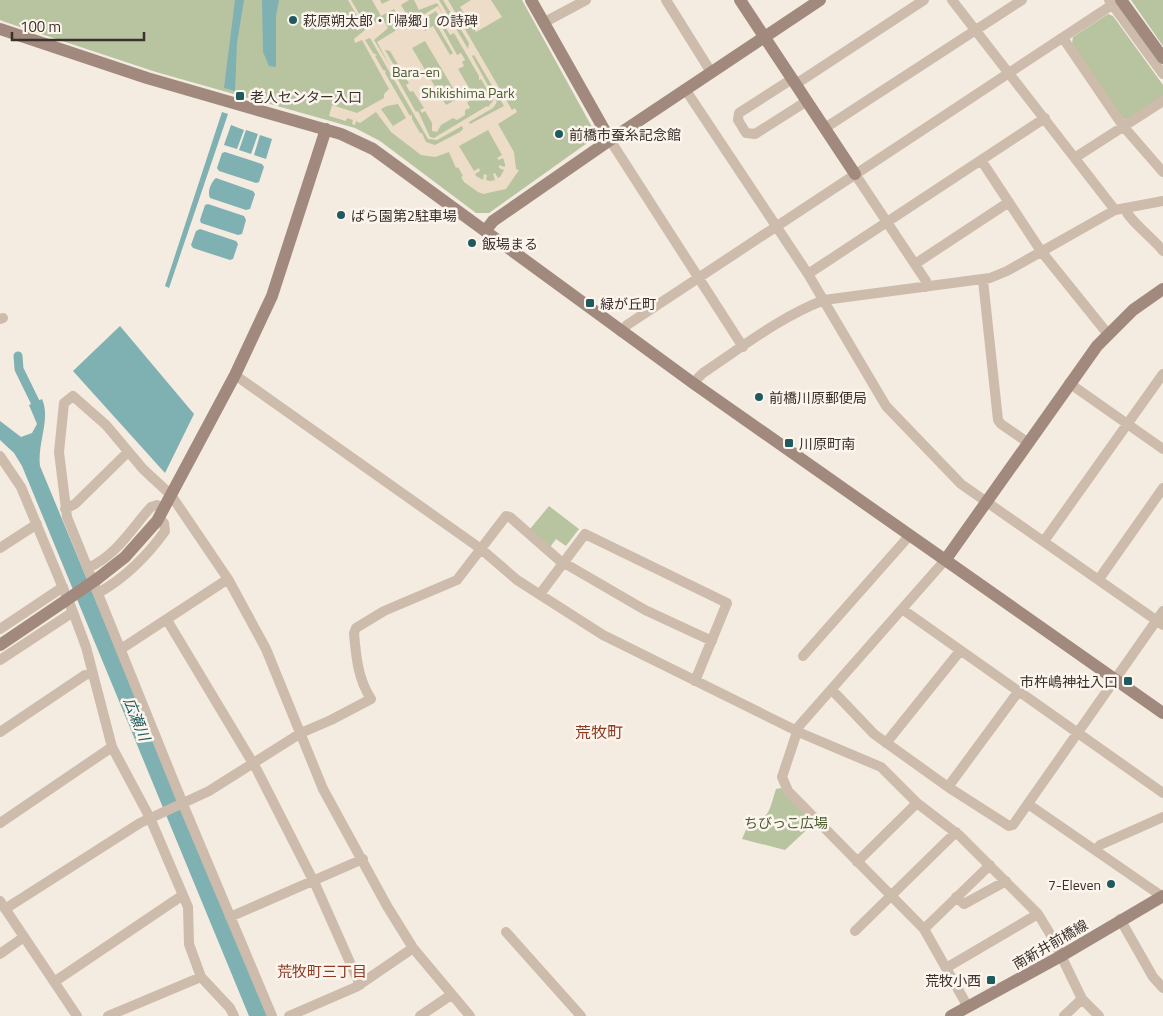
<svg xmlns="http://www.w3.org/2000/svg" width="1163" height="1016" viewBox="0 0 1163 1016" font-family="'Titillium Web','Noto Sans JP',sans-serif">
<rect width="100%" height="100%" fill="#f4ebe1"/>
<path fill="#b8c4a0" d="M0 0H522L597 136 489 213H476L380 141 355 128 156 72 5 22 0 20Z
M1131 0H1163V46Z
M1108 14 1113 16 1163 85V96L1127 119H1123L1072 43 1073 37Z
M549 506 579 529 566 546 556 539 550 547 530 529Z
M781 788 814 823 785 850 742 839 748 825C771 818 769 810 776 789Z"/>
<path fill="#ecdcc8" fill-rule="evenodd" d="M348 0H351L364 22 372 17 375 23 383 19 388 28 374 40 390 66 377 42 403 26 394 9 381 16 372 0H380L382 4 390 0H409L401 5 411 22 438 6 452 30 437 3 419 10 414 0H439L468 49 469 43 443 0H448L512 110 515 108 517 112 498 124 514 152 516 169 519 170 506 189 483 194 478 192 464 182 461 177 463 176 458 167 456 168 449 152 435 157 421 155 391 132 376 112 360 123 356 121 355 125 352 124 353 120 347 118 346 121 329 116 332 105 357 113 384 98V94L389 89 362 40 355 43 354 39 365 30ZM436 11 450 35 454 33 479 76V80L481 79 489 93 487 95 491 96 493 101 488 107 487 106 434 138 430 137 418 111 416 112 392 69 395 67 385 50 390 51 407 80 409 83 406 85 410 92 413 91 424 108 420 110 422 113 425 111 432 123V131L437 132 441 125 453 118 457 120 465 115V110L470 108 467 102 475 98 458 69 464 66 462 62 465 60 461 53 457 55 439 22 436 24 453 53 450 55 433 26 425 31 419 21ZM370 38 428 139 437 140 462 126 463 129 460 132 435 145 426 142 422 133H420L412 119V115L410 116 385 73 386 71 383 70 375 56 377 55 373 53 365 40ZM425 41 459 98 446 105 412 48ZM474 55 504 106 470 124 469 122 493 108 497 102 474 60 472 56ZM398 104 406 118 393 126 381 109 387 106ZM488 130 502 155 497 158 499 160 503 158 505 164V167L499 165V168L504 170 500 177 498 178 495 173 493 174 495 180 490 181 486 180 487 175 484 174 483 180 476 176 475 174 480 171 479 168 474 171 459 146Z
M471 0H491L502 17 476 32 460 7Z"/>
<path fill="#7fb0b2" d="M235 0H244L237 43 235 91 224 88Z
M262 0H279L276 16V67L269 66 263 52Z
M222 112 228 114 169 288 165 286Z
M231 125 244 130 237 149 224 145Z
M246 130 258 134 251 154 239 150Z
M260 135 272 139 266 159 254 155Z
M225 152 262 164 264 167 259 182 256 183 219 171 217 168 222 153Z
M216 178 253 191 255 194 250 209 246 210 210 198C207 192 211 182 216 178Z
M208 204 244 216 246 220 242 234 238 235 201 223 200 220 205 205Z
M200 229 236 241 238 244 233 259 230 260 193 248 191 245 196 231Z
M120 326 194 414 165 473 73 371Z
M42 399C51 419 37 444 40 466L268 1016H249L22 466 14 453 0 440V421L21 437 32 433 37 424 29 405Z"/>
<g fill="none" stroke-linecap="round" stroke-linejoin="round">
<path stroke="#7fb0b2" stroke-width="9" d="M18 356 19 369 40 412"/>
<path stroke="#cdbbac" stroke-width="10" d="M666 0 711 72
M952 0 1115 210
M1109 0 1163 74
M543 23 586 0
M1063 38 1123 126 1163 172
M792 79 739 113 738 120 746 133 755 134 807 101
M796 84 924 0
M685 89 808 274 886 406 961 484 1163 625
M825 128 1022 0
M610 140 743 347
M1076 157 1163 101
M981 160 1041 251 1107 333
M855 174 926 281V287
M1125 208C1127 219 1154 239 1163 251
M915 264 1009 202
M808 274 1045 118
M983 280 998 420 1001 424 1027 442
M0 319 3 318
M621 332 627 325 1112 5
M235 375 481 549 517 580 603 635 803 734 881 767 917 803 960 836 1038 914 1052 937 1082 999 1099 1016
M693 383 703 373C742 347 780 317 824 300L990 278 1007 271 1115 210 1163 201
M1069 383 1163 449
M0 456 21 487 73 612 86 647 112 747 150 818 188 907 189 944 201 977 230 1008 234 1016
M65 509 75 504 128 452
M1044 541 1163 374
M0 548 37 524
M946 559 799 726 782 777 788 791 924 929 968 1007
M88 568C117 555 131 529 151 507L157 505 164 508
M1099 579 1163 488
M98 593C124 579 148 555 165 531L164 523 159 518
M540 594 585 534 727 603 695 681
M902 609 1163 793
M167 620 257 770 316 886 360 985
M0 629 63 587
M121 649 228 579
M803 656 910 535
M0 660 73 612
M832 690 874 734 948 787 1009 826 1013 825 1163 611
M0 732 85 675 93 673
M886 743 960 651
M948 787 1018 692
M1028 804 1163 897
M0 823 112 747
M1096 850 1100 845 1163 817
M857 862 917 803
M956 897 964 904 1006 881
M0 901 77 1016
M5 909 140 823 209 791 301 733 331 720 371 699C358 679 356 657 354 633L356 628 384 611 457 580 506 516 510 517 559 560 645 610 712 641
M230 917 363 859
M1120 919 1153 977 1163 988
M924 929 990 865
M855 931 956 832
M506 932 581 1016
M0 954 24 937
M946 968 1038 914
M54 982 183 895
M108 1016 201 977
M272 1016 185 809 67 517 59 452 64 403 73 396 106 425 143 469 171 495 228 579 266 649 323 789 387 906 413 948 470 1016
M289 1016 356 987 413 948
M420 1016 451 995
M1064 1016 1082 999"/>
<path stroke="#a18a7d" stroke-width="12" d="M531 0 610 140
M740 0 855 174
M1121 0 1163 58
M0 29 147 78 341 134 373 149 693 383 1163 713
M486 230 493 221 610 140 820 0
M946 559 1097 346 1133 310 1163 289
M97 579 125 557 157 521 235 375 272 296 326 129
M0 645 65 601
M951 1016 1061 956 1163 896"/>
<path stroke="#a18a7d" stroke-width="12" d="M65 601 97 579"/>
</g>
<g fill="#1f5a5e" stroke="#fbf5ee" stroke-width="2">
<circle cx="293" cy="20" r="5"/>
<rect x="235" y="91" width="10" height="10" rx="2.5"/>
<circle cx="559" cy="134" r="5"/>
<circle cx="341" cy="215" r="5"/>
<circle cx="472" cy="243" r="5"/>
<rect x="585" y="298" width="10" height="10" rx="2.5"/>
<circle cx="759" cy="397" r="5"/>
<rect x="784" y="438" width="10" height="10" rx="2.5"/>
<rect x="1123" y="676" width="10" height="10" rx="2.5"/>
<circle cx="1111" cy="884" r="5"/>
<rect x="986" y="975" width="10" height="10" rx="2.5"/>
</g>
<g text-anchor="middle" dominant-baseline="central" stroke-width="5" stroke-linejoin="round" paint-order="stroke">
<g font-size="14" fill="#3b302b" stroke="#fbf5ee" text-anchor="start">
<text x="303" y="20">萩原朔太郎・「帰郷」の詩碑</text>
<text x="250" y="96">老人センター入口</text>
<text x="569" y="134">前橋市蚕糸記念館</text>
<text x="351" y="215">ばら園第2駐車場</text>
<text x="482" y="243">飯場まる</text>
<text x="600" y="303">緑が丘町</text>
<text x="769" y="397">前橋川原郵便局</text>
<text x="799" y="443">川原町南</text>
<text x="1118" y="681" text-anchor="end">市杵嶋神社入口</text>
<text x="1101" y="884" text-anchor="end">7-Eleven</text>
<text x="981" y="980" text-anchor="end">荒牧小西</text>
</g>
<g font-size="14" fill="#4a5a2e" stroke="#fbf5ee">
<text x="416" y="71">Bara-en</text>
<text x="468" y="92">Shikishima Park</text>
<text x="786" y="822">ちびっこ広場</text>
</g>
<g font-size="14" fill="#3b302b" stroke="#fbf5ee">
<text transform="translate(1050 944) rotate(-30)">南新井前橋線</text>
</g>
<g font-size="15" font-style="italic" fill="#1f5a5e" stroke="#fbf5ee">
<text transform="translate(137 719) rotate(68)">広瀬川</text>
</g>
<g font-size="15" fill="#8c3b22" stroke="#fbf5ee">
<text x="322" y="971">荒牧町三丁目</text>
</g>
<g font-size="16" fill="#8c3b22" stroke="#fbf5ee">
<text x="599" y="732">荒牧町</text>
</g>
</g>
<path d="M12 32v8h132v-8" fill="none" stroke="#3b302b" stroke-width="2.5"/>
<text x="20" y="32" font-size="15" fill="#3b302b" stroke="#fbf5ee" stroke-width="4" paint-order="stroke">100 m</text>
</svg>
